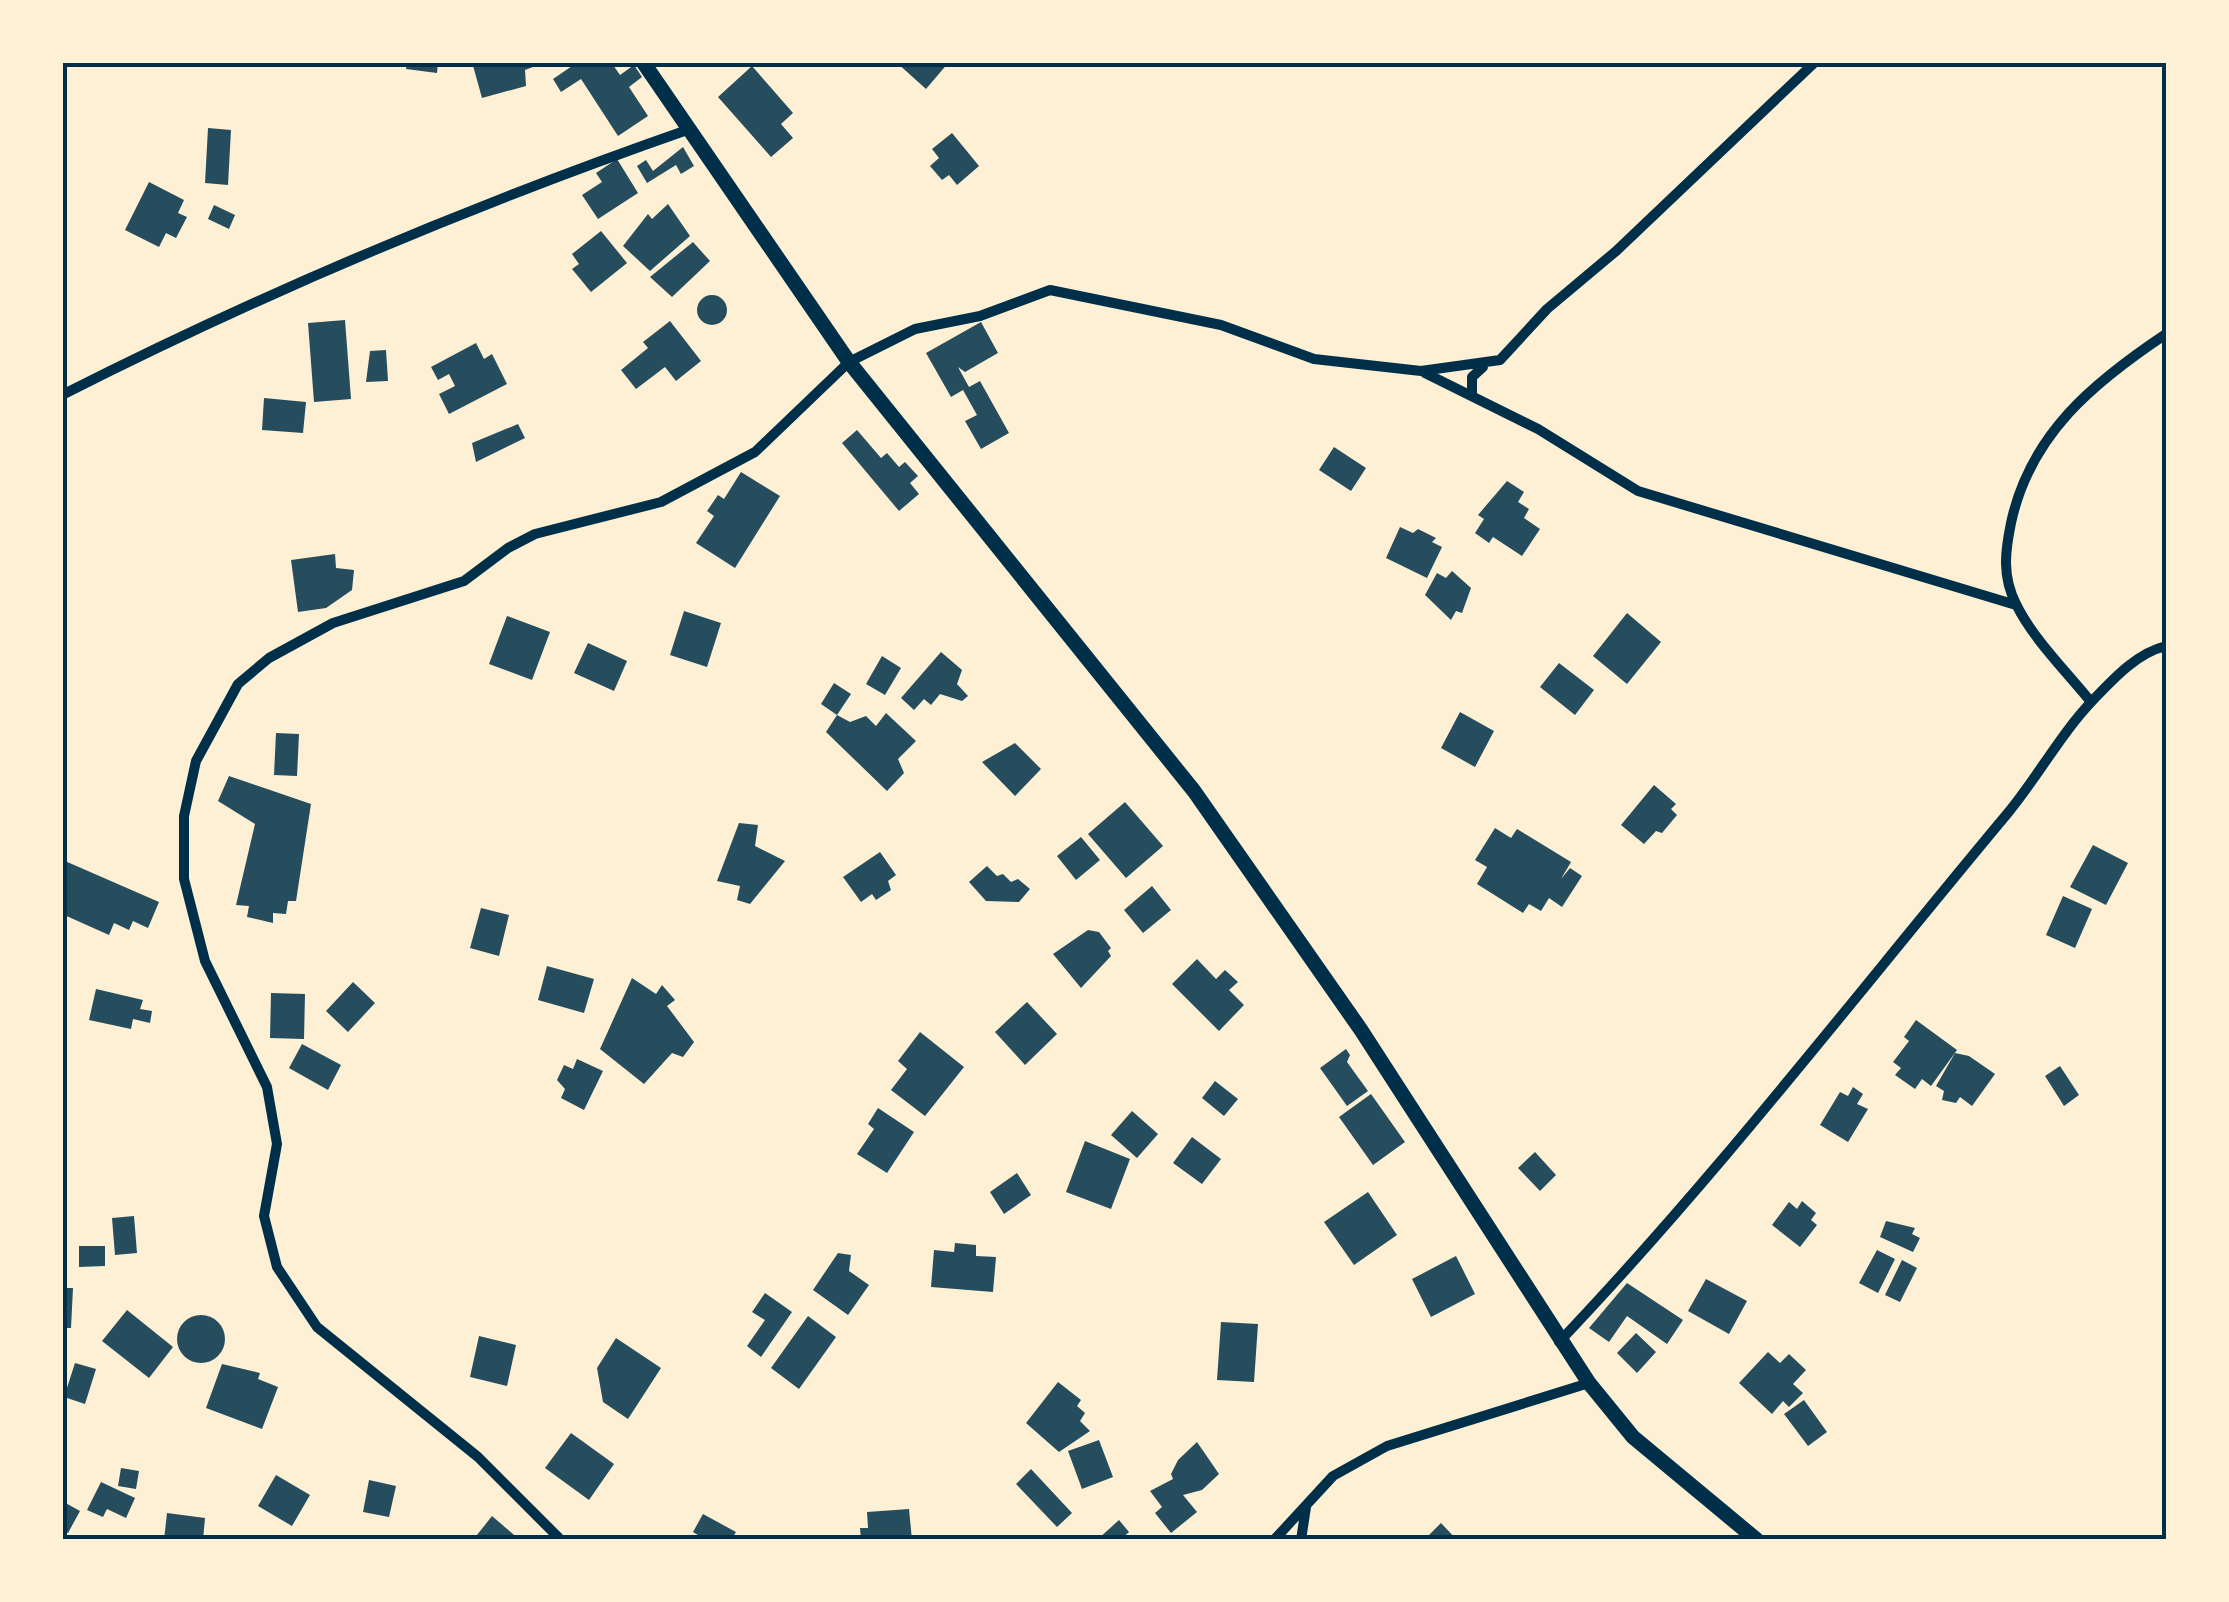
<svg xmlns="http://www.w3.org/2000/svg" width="2229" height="1602" viewBox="0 0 2229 1602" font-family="'PT Sans',sans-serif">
<rect width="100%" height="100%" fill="#fdf0d5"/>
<path fill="#264d5e" d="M407 62H438L437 73 406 69Z
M472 62H531L533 67 525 70 526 86 482 98Z
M578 62H611L620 75 634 65 642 77 629 87 648 116 618 136 581 79 561 92 553 79Z
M896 62H949L926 89Z
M752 66 793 113 781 124 793 138 771 157 718 97Z
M208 128 231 130 228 185 205 183Z
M952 133 979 166 957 185 949 175 942 180 930 166 939 158 932 149Z
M683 147 694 166 681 174 676 165 647 183 637 166 646 160 653 171Z
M617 159 638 193 598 219 582 195 602 182 596 173Z
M149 182 184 200 178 213 187 217 176 238 166 233 159 247 125 230Z
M668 204 690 236 650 271 623 246 648 214 652 219Z
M214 205 235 215 229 229 208 219Z
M601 231 627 263 591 292 572 269 579 264 572 254Z
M693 242 710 261 672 297 650 277Z
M697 310a15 15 0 1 1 30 0a15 15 0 1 1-30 0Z
M345 320 351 399 314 402 308 323Z
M670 321 701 361 676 381 665 367 636 389 621 370 648 348 643 342Z
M981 322 998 353 965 372 958 367 969 387 980 381 1009 433 981 449 965 421 977 415 963 390 951 397 926 353Z
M476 343 484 359 492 354 507 384 449 414 439 394 455 386 449 374 438 380 431 367Z
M386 350 388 381 366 382 370 351Z
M264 398 306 402 303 433 262 430Z
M518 424 525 438 476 462 472 443Z
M857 430 881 458 887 453 899 467 905 462 918 476 910 483 919 494 899 511 842 443Z
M1334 447 1366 468 1351 491 1319 470Z
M741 472 780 496 735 568 696 543 714 516 707 511 718 495 724 499Z
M1507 481 1524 492 1518 502 1529 509 1524 518 1540 529 1522 556 1493 537 1489 543 1475 533 1484 519 1478 515Z
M1400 527 1413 533 1418 529 1436 538 1432 542 1442 547 1427 578 1386 558Z
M335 554 336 568 354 570 352 590 326 608 298 612 291 560Z
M1452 571 1471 588 1462 613 1456 611 1451 620 1425 595 1437 573 1446 578Z
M684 611 721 623 707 667 670 655Z
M1627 613 1661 642 1627 684 1593 656Z
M507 616 550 632 532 680 489 664Z
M588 643 627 661 614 691 574 673Z
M941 652 962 670 957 684 968 696 962 701 940 694 931 705 924 699 914 710 901 698Z
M882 656 901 668 885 695 866 684Z
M1559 663 1594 690 1575 715 1540 687Z
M834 683 851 694 837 715 850 722 866 716 876 726 886 713 916 741 898 759 904 773 887 791 826 732 837 715 821 704Z
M1460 712 1494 731 1475 767 1441 748Z
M276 733 299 734 297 776 274 775Z
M1015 743 1041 769 1015 796 982 762Z
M229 776 311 804 296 901H288L286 914 273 913V923L247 917 249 906 236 905 255 824 218 801Z
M1654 785 1676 804 1671 809 1677 815 1662 833 1656 831 1644 844 1621 825Z
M1125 802 1163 846 1126 878 1088 834Z
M739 823 758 825 755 846 785 861 750 904 737 900 740 886 717 881Z
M1495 828 1511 838 1517 829 1571 862 1561 879 1570 868 1582 876 1562 907 1549 898 1541 911 1529 904 1523 913 1477 884 1487 867 1475 860Z
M1081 837 1100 860 1076 880 1057 856Z
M2093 845 2128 863 2106 905 2070 887Z
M880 852 896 875 888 881 891 890 876 900 872 894 861 902 843 877Z
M65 861 159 902 148 928 133 921 129 930 114 923 109 935 62 914 67 891 62 889Z
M987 866 997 876 1003 874 1011 882 1018 879 1030 889 1019 902 986 901 969 882Z
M1152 886 1171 910 1143 933 1124 910Z
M2063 896 2092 909 2075 948 2046 935Z
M481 908 509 915 499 956 470 948Z
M1088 930 1099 932 1111 948 1108 951 1111 956 1081 988 1053 954Z
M1197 959 1216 979 1225 970 1238 982 1229 990 1244 1005 1219 1031 1172 984Z
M547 966 594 979 584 1013 538 1000Z
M632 978 656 994 662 985 675 1000 667 1006 694 1042 683 1057 672 1053 644 1084 600 1049Z
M353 982 375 1003 348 1032 326 1011Z
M96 989 143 1000 140 1009 152 1011 150 1023 133 1019 131 1029 89 1020Z
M271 993 305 994 304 1039 270 1038Z
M1027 1002 1057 1034 1025 1065 995 1032Z
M1916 1020 1957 1050 1931 1086 1922 1079 1915 1089 1895 1075 1901 1068 1893 1062 1909 1041 1904 1037Z
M920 1032 964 1067 925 1116 891 1090 907 1069 898 1061Z
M302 1044 341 1065 328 1090 289 1068Z
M1346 1049 1350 1055 1347 1062 1368 1091 1347 1106 1320 1068Z
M1955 1053 1969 1056 1995 1074 1972 1106 1960 1097 1956 1103 1942 1100 1944 1091 1936 1086Z
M577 1059 603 1071 584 1110 561 1098 565 1089 557 1080 564 1065 573 1069Z
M2060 1066 2079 1095 2064 1106 2045 1076Z
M1215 1081 1238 1099 1224 1116 1202 1098Z
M1853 1087 1863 1094 1857 1104 1868 1109 1848 1142 1820 1125 1840 1092 1848 1096Z
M1371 1094 1405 1142 1373 1165 1339 1117Z
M878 1108 914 1132 887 1173 857 1154 874 1129 868 1124Z
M1132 1111 1158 1134 1137 1158 1111 1135Z
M1192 1137 1221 1159 1202 1184 1173 1163Z
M1085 1141 1130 1159 1111 1209 1066 1192Z
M1535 1152 1556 1175 1540 1191 1518 1168Z
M1017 1173 1031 1195 1004 1214 990 1192Z
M1368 1192 1397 1235 1354 1265 1324 1222Z
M1802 1201 1816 1213 1811 1220 1817 1225 1800 1247 1772 1225 1789 1202 1797 1209Z
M134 1216 137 1253 115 1255 112 1218Z
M1886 1221 1915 1228 1912 1234 1920 1238 1913 1252 1880 1237Z
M955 1243 976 1245V1256L996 1257 993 1292 931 1287 934 1250 954 1252Z
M79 1246H105V1266L79 1267Z
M1877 1250 1895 1259 1878 1293 1859 1283Z
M838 1253 851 1255 849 1271 869 1285 848 1315 813 1290Z
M1456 1256 1475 1294 1431 1317 1412 1279Z
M1902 1260 1917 1268 1900 1302 1885 1295Z
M1706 1279 1747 1301 1729 1334 1688 1311Z
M1627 1283 1683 1320 1667 1344 1627 1316 1609 1342 1589 1328Z
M62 1288H73L71 1328H62Z
M765 1293 792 1312 761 1357 747 1346 765 1320 752 1312Z
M127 1310 173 1347 149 1378 102 1341Z
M177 1339a24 24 0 1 1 48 0a24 24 0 1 1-48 0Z
M808 1316 836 1337 799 1389 771 1368Z
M1221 1322 1258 1324 1254 1382 1217 1380Z
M1636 1333 1656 1352 1637 1373 1617 1353Z
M479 1336 516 1345 507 1386 470 1377Z
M616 1338 661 1368 628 1419 603 1402 597 1368Z
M1768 1352 1780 1363 1789 1354 1806 1370 1793 1384 1803 1393 1789 1407 1783 1401 1772 1414 1739 1383Z
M75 1363 96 1369 85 1404 64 1397Z
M222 1364 260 1373 258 1379 278 1387 262 1429 206 1408Z
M1058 1382 1081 1400 1077 1406 1085 1413 1080 1421 1090 1431 1059 1452 1026 1423Z
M1804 1400 1827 1432 1808 1446 1784 1414Z
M571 1433 614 1464 589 1500 545 1468Z
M1099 1440 1113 1477 1082 1489 1068 1451Z
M1197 1442 1219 1474 1202 1490 1183 1495 1197 1512 1171 1533 1155 1513 1162 1507 1150 1491 1173 1479 1171 1474 1178 1460Z
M121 1468 139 1471 136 1489 118 1486Z
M1031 1469 1072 1513 1057 1527 1016 1484Z
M276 1475 310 1495 292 1526 258 1506Z
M369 1480 396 1486 389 1517 363 1512Z
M101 1482 135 1498 126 1518 107 1509 103 1517 87 1510Z
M62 1501 80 1511 68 1533 62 1530Z
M909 1509 912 1540H861L860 1528H868L867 1512Z
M167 1513 205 1518 203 1540H164Z
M703 1514 736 1532 731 1540H706L693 1532Z
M492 1516 520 1540H473Z
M1119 1520 1129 1532 1120 1540H1097Z
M1441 1523 1457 1540H1424Z"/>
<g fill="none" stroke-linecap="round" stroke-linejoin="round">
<path stroke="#003049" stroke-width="10" d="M1425 373 1538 429 1638 491 2016 605
M62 395C265 292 475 204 690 129
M1472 395V377L1483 367
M2091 702C2067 672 2033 639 2016 604 2002 576 2005 552 2011 523 2030 434 2094 382 2166 334
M1559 1342C1718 1175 1859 991 2007 814 2037 778 2061 733 2094 699 2114 678 2137 653 2166 646
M561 1540 478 1457 317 1327 277 1267 264 1216 277 1144 267 1087 205 961 184 879V816L196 761 238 684 269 658 333 623 464 581 508 548 535 534 661 502 755 452 849 362 915 329 980 316 1050 290 1221 325 1314 359 1421 371 1500 360 1547 309 1615 252 1815 62
M1274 1540 1333 1476 1387 1446 1589 1383
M1301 1540 1306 1507"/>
<path stroke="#003049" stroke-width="15" d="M643 62 849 362 1194 791 1361 1030 1589 1383 1633 1437 1757 1540"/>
</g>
<rect width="2229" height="1602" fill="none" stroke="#fdf0d5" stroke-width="130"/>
<rect x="65" y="65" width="2099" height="1472" fill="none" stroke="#003049" stroke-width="4"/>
</svg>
